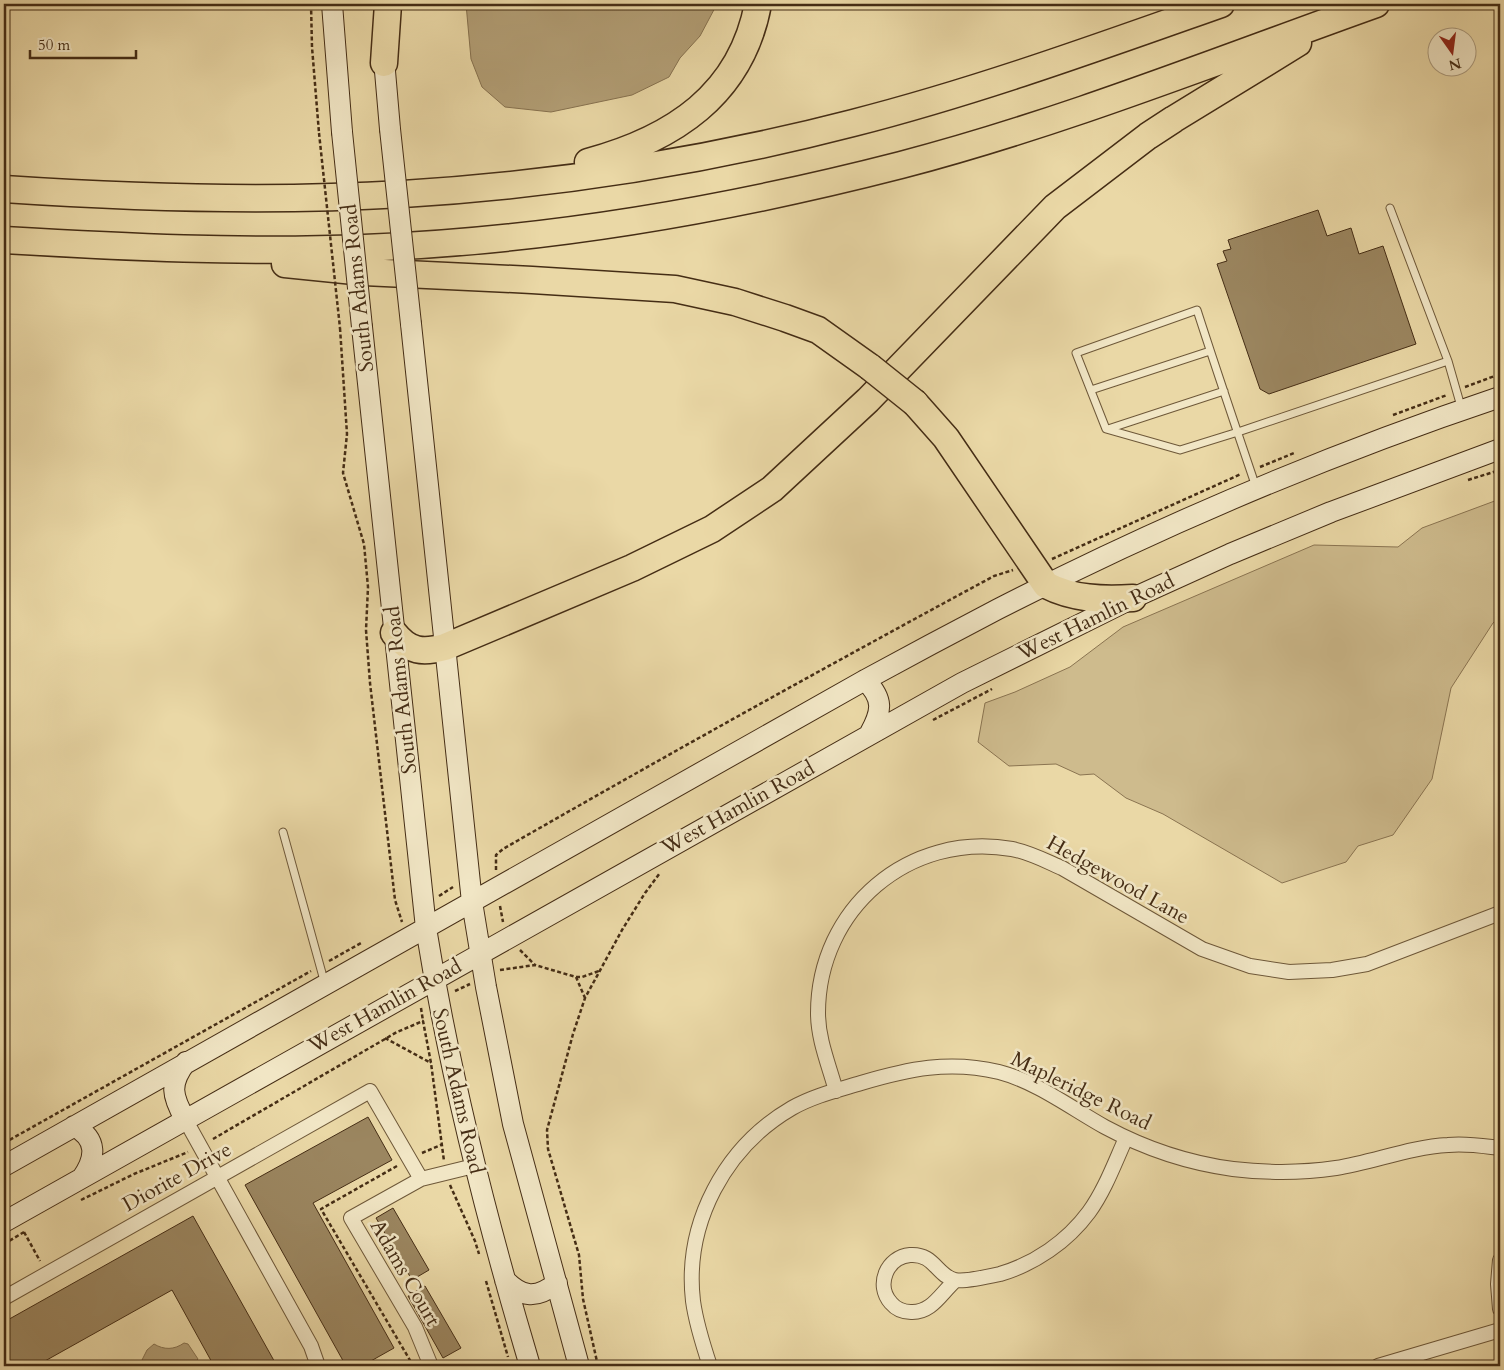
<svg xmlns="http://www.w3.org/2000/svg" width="1504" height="1370" viewBox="0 0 1504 1370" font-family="Cardo,serif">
<rect width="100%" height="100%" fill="#ead8a6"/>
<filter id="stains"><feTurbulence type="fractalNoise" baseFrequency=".004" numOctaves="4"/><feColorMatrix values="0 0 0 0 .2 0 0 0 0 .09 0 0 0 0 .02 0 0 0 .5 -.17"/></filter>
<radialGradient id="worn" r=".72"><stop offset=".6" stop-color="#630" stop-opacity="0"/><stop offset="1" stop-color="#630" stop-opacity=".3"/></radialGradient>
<path fill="#cebb8d" stroke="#8a7451" d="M1500 499V617L1493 623 1451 688 1432 779 1393 835 1358 846 1346 862 1282 883 1163 814 1126 798 1094 774 1080 775 1056 764 1009 766 978 742 985 703 1015 692 1070 667 1123 627 1314 545 1398 547 1422 528Z"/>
<path fill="#b29e75" stroke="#86714f" d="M466 4H717L700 36 680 58 669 77 632 95 551 112 505 107 482 87 471 59Z
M184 1343 188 1344 198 1359C191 1370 163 1366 150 1366L142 1360 147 1350 154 1344C164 1350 174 1350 184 1343Z"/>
<path fill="#9b8660" stroke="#452d15" d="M1318 210 1327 236 1351 228 1359 254 1383 246 1416 344 1269 394 1260 389 1217 264 1227 261 1223 251 1231 249 1228 240Z
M368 1117 392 1160 313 1203 394 1348 362 1366H346L245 1185Z
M393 1208 429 1270 412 1280 376 1218Z
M193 1216 277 1366H214L172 1290 36 1366H4V1322Z
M425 1286 461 1348 443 1358 408 1296Z"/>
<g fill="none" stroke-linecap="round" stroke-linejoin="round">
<defs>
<path id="service" d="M1390 208 1448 361 1462 410
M1091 390 1210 351
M1108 429 1224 391
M1256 487C1236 428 1216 369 1197 310L1076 353 1106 429 1180 450 1238 432 1448 361
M283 832 325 984"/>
<path id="minor" d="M836 1091C829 1065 818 1040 818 1013 818 909 909 831 1012 849 1029 852 1046 861 1062 868L1202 949 1250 966 1289 972 1332 970 1367 964 1500 913
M185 1119 311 1346 318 1366
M1500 1260 1498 1284 1500 1309
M955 1281C941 1293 932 1313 911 1312 902 1312 896 1309 891 1303 875 1285 887 1257 910 1255 934 1253 937 1276 955 1280 963 1282 991 1276 1000 1274 1034 1264 1067 1242 1089 1212 1105 1190 1115 1162 1126 1138
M4 1298 370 1091 421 1179
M431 1366 415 1327 351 1218 421 1179 474 1166
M710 1366C703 1345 696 1323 693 1301 684 1223 725 1147 792 1108 813 1096 838 1090 861 1083 908 1069 949 1060 999 1072 1037 1082 1071 1108 1105 1127 1144 1148 1188 1163 1233 1169 1267 1173 1302 1173 1336 1168 1374 1162 1410 1147 1448 1145 1466 1143 1483 1146 1500 1148
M1378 1366 1500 1330"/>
<path id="secondary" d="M332 4 342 132
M383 48 390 129
M411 324 472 902 486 987 513 1124 579 1366
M362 327 426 928C450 1077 487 1222 530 1366
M865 680C884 699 882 711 870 733
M185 1119C172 1096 169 1084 186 1062
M74 1126C98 1139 96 1158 82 1178
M4 1166 865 680C909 656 954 632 998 609 1158 527 1330 454 1500 397
M4 1222 962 683 1133 598 1230 554 1331 512 1500 449
M505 1280C523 1298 536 1299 557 1283"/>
<path id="motorway" d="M384 63 388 4
M588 162C673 139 741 95 758 4
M4 189C137 198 270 202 403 194 554 185 706 161 853 123 978 91 1099 47 1221 4
M4 240C124 247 244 253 364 248 545 241 726 210 901 165 1062 123 1219 60 1376 4
M285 264 364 272 532 280 675 289 735 302 785 318 818 330 870 367
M915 403 946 438 1046 585C1073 599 1103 600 1133 598
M394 633C409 652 423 653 445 647L632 568 712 529 772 489 868 400 1055 207 1148 136 1174 119 1298 43"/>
</defs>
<use href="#service" stroke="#6e5839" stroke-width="9"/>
<use href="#minor" stroke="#6e5839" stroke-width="16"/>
<use href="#secondary" stroke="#452d15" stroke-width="22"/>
<use href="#motorway" stroke="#452d15" stroke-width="29"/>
<path stroke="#452d15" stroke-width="2.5" stroke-dasharray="4 2.5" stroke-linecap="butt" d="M311 4 312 47 319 133
M340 328 347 434 343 473 364 544 368 587 366 630 370 683 395 900 402 922
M1465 387 1500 374
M1393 415 1447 395
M1260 467 1294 453
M1468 480 1500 470
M1052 559 1241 474
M933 720 992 689
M496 870V855L503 849C665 756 829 665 994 576L1013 570
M439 896 453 887
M500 906 503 922
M520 950 535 965
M329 961 361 943
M500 970 535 965 576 977 585 998
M576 977H582L599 971
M455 991 470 984
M421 1008 423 1021
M385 1038 431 1063
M213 1139 397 1032 423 1021 431 1063 444 1161
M4 1143 311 971
M422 1153 441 1145
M397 1166 321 1209 411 1362 404 1366
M450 1185 475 1241 479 1254
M81 1200 134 1174 188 1152
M24 1232 40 1261
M4 1244 24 1232
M486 1281 508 1357
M598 1366 583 1299 579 1255 548 1149 547 1130 573 1034 585 998 622 930 645 893 660 873"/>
<use href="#service" stroke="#f1e6c5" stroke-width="7"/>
<use href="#minor" stroke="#f1e6c5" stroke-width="14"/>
<use href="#secondary" stroke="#f1e6c5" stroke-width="20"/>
<use href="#motorway" stroke="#ead8a6" stroke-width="26"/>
<defs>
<path id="secondary-bridge" d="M390 129 411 324
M342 132 362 327"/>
<path id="motorway-bridge" d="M870 367 915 403"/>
</defs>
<use href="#secondary-bridge" stroke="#452d15" stroke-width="22" stroke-linecap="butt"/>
<use href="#motorway-bridge" stroke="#452d15" stroke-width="29" stroke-linecap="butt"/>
<path stroke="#452d15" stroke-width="2.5" stroke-dasharray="4 2.5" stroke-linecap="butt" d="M319 133 340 328"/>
<use href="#secondary-bridge" stroke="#f1e6c5" stroke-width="20"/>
<use href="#motorway-bridge" stroke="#ead8a6" stroke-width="26"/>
</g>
<g text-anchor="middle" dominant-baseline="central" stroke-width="5" stroke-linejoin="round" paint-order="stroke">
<g font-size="21" fill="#452d15" stroke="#f1e6c5">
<text transform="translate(358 288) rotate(-96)">South Adams Road</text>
<text transform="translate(1096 617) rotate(-26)">West Hamlin Road</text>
<text transform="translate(401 690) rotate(-96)">South Adams Road</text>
<text transform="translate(738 808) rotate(-29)">West Hamlin Road</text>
<text transform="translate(1118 880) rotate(29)">Hedgewood Lane</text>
<text transform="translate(385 1006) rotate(-29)">West Hamlin Road</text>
<text transform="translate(458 1091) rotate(77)">South Adams Road</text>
<text transform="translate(1081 1091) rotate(26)">Mapleridge Road</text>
<text transform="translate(177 1177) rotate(-29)">Diorite Drive</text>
<text transform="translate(405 1273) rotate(60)">Adams Court</text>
</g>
</g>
<rect width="1504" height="1370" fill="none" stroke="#ead8a6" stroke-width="20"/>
<rect x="5" y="5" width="1494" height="1360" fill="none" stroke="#452d15" stroke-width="2.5"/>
<rect x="10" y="10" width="1484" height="1350" fill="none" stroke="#452d15"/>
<g transform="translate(1452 52) rotate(166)"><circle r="24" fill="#f1e6c5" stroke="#ac9c7f"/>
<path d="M0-4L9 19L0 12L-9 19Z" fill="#8f2418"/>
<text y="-8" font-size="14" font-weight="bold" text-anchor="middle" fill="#452d15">N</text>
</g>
<path d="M30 50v8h106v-8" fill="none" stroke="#452d15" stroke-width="2.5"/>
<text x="38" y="50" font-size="15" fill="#452d15" stroke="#f1e6c5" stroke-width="4" paint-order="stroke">50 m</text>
<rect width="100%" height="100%" filter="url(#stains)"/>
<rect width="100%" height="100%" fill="url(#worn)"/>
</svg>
